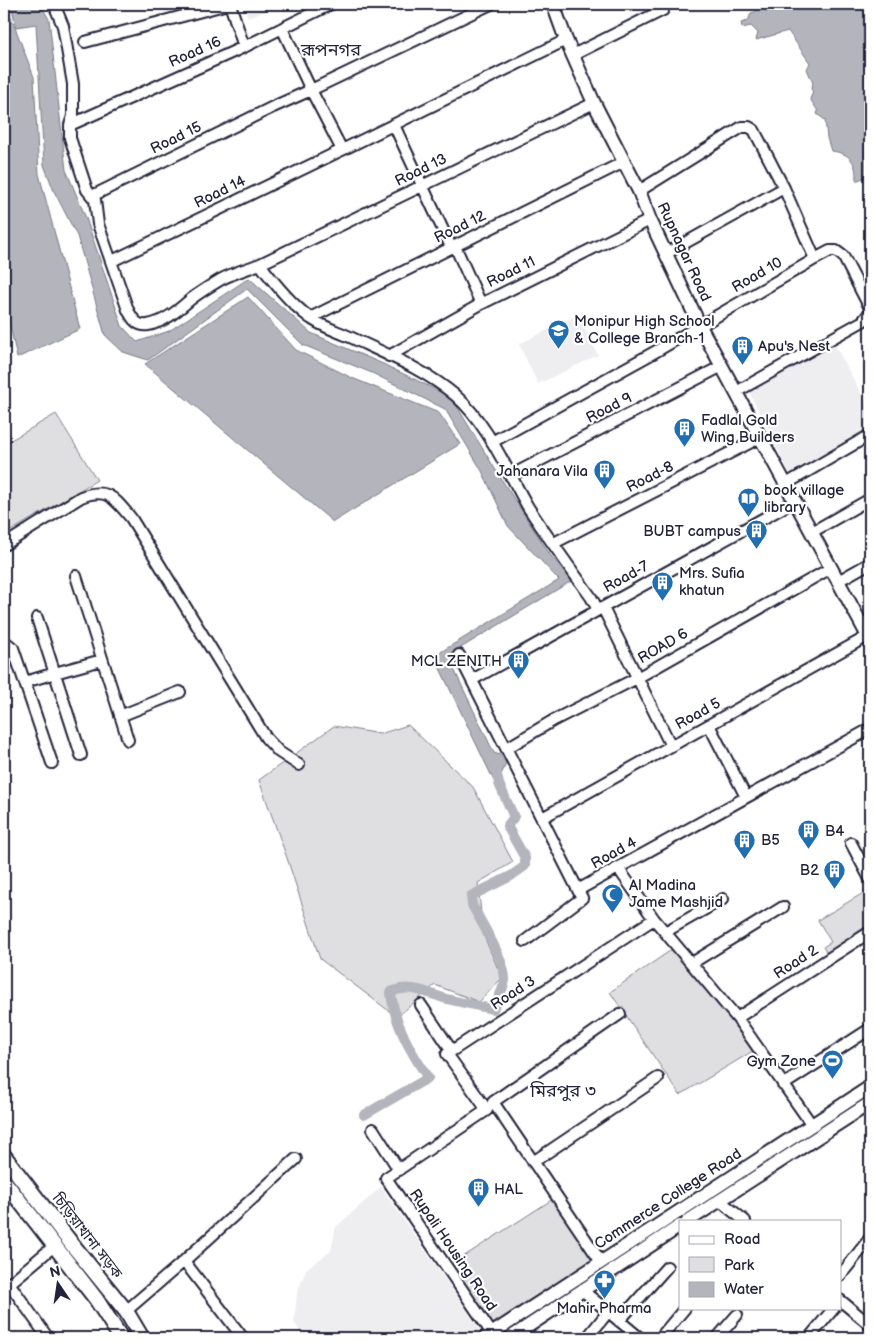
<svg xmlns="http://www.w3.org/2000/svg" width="874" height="1342" viewBox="0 0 874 1342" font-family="'Balsamiq Sans','Noto Sans Bengali',sans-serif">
<rect width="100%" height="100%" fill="#fff"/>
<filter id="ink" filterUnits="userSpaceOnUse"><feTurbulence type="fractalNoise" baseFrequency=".02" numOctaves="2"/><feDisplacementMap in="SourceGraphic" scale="10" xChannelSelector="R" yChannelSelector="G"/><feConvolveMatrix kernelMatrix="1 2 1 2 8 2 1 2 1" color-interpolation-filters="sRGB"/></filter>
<g filter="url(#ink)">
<path fill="#eeeef1" d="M245 4H282L248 18Z
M578 315 598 355 538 384 519 344Z
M833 341 870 410V432L791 476 747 388Z
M381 1187 480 1330 467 1338H304L294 1322 297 1294 306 1269 331 1251 336 1227Z"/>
<path fill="#dfdfe2" stroke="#80808e" d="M56 414 97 480 4 535V444Z
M408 725 473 787 513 862 478 883 483 934 502 978 479 1002 435 985 397 1017 320 959 287 858 259 780 334 726 380 734Z
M870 889V929L828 955 823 947 831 942 818 920Z
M677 946 758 1048 680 1095 610 992Z
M553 1199 596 1266 492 1333 449 1266Z"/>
<path fill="#b4b4bc" stroke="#7a7a88" d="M4 4H6L34 77 39 174 80 329 17 358 4 298Z
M11 4H40L49 19 66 170 86 218 122 326 137 342 169 331 249 278 311 333 383 364 445 394 456 405 500 477 551 556 573 580 459 649 451 663 494 753 503 756 506 764 500 777 494 781 434 656 559 580 508 526 482 471 445 409 372 373 303 345 247 289 148 360 123 352 105 335 77 236 54 191 44 165 36 24 16 27Z
M769 4H870V175L856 181C857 162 850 153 831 151L827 138 825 120 817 114 818 111 810 99 813 92 811 89 813 83 807 69 810 63 788 31 756 40 758 33 751 26 742 28 741 23 748 21 751 13 755 12 759 6Z
M248 297 296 350 352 378 439 413 460 444 333 522 145 364Z"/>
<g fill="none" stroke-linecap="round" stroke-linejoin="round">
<path stroke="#b4b4bc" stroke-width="10" d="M364 1115 428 1078C411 1052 394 1024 391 992 410 983 429 994 447 999 463 1003 478 1006 493 1009 497 1000 504 989 505 980 506 962 481 922 472 905L471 896 511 876 525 866V858L507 826 514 817 499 784 495 765"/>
<defs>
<path id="minor" d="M54 4 63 26 73 84V116L70 125V138L87 190 95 200 98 224 128 310C132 318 137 327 148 325 165 322 178 310 191 299 200 292 210 286 220 280 232 273 247 269 260 264 274 283 290 303 309 317 320 326 337 331 350 337 386 354 426 370 456 396 488 424 507 471 528 507 548 538 570 568 591 597L598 610
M230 4 244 47
M282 28 311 90 491 4
M85 42 228 4
M573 55 663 10
M70 125 244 47 331 4
M394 125 451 247
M639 191 742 127H749L754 130 784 188 815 259
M92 196 273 107 311 90 342 150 566 40
M455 246 481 304
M667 253 784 188
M112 261 342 150
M260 264 594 103
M310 318 624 162
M389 356 481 304 650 220
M492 442 653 353 815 259 830 251H836L843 256 870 308V312L863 321 736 392
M510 476 722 366
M786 484 870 435
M812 532 870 499
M554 543 761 437
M4 545 81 497C108 487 114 498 131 518L266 738 279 752 299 765
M76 576 128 740
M838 581 870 563
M603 608 671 746
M37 618 81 755
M4 641 13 648 52 763
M459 655 582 898 525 941
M472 680 795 501
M25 682 62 671 102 660
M120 716 180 692
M709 725 746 797
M507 748 554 720 637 678 831 568
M542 818 870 635
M851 843 870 879
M618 868 654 919 737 1018 812 1125
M578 890 870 729
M665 932 723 899
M692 963 783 907
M421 1005 452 1051
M737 1018 870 932
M783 1085 870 1029
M373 1129 399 1170
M533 1162 658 1078
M719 1200 745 1221
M184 1261 243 1338
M601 1262 493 1102 620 1014
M840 1276 870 1238
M9 1283 48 1338
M4 1288 54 1246
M582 1290 640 1338
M840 1300 870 1325
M126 1311 184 1261 296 1159
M619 1321 667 1267
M495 1338 386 1178 487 1110 447 1054 654 919
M587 1338 608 1312
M660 1338 685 1308
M717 1338 737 1315
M809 1338 834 1308"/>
<path id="tertiary" d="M553 4 566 40 594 103 639 191 650 220 700 326 870 640
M688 1221 870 1103
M485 1338 870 1087
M510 1338 680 1226"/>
<path id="secondary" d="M4 1156 71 1243 126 1311 142 1338
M4 1181 96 1299 121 1338"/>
</defs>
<use href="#minor" stroke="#22223b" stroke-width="14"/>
<use href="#tertiary" stroke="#22223b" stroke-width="16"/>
<use href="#secondary" stroke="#22223b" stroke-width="18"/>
<use href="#minor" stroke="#fff" stroke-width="10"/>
<use href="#tertiary" stroke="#fff" stroke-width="12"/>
<use href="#secondary" stroke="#fff" stroke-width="14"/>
</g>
</g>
<defs>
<symbol id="school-pin" viewBox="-11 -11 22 30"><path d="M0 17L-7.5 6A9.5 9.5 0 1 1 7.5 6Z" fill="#1f6fb2" stroke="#fff"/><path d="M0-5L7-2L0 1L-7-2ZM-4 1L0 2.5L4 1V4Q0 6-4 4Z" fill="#fff"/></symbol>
<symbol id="building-pin" viewBox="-11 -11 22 30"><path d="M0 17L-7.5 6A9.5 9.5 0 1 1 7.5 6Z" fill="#1f6fb2" stroke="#fff"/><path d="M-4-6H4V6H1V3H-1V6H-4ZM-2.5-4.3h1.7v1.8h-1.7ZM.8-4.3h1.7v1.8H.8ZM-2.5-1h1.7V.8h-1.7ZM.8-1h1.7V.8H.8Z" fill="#fff"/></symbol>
<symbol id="library-pin" viewBox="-11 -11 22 30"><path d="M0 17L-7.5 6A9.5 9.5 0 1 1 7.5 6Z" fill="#1f6fb2" stroke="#fff"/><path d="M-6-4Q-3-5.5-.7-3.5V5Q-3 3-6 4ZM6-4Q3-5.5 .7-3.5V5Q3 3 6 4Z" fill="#fff"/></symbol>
<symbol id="mosque-pin" viewBox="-11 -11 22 30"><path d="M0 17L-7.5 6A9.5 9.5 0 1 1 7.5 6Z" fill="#1f6fb2" stroke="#fff"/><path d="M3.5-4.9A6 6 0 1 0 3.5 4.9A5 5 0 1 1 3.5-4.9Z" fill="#fff"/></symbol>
<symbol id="stadium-pin" viewBox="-11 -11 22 30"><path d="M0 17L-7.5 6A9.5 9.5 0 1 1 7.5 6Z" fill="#1f6fb2" stroke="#fff"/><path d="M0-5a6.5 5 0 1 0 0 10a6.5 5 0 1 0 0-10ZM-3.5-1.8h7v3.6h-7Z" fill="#fff"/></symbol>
<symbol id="pharmacy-pin" viewBox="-11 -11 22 30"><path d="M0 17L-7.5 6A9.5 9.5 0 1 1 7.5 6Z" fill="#1f6fb2" stroke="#fff"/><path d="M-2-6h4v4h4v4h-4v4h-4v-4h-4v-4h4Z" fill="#fff"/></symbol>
</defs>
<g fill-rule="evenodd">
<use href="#school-pin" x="546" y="318" width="25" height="34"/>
<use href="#building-pin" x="730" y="334" width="25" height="34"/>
<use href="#building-pin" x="672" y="416" width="25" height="34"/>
<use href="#building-pin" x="592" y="458" width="25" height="34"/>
<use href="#library-pin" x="736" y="486" width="25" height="34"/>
<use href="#building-pin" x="744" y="518" width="25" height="34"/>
<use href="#building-pin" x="650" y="570" width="25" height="34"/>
<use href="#building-pin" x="506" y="648" width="25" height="34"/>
<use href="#building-pin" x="796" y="818" width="25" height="34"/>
<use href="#building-pin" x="732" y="828" width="25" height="34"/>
<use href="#building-pin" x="822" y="858" width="25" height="34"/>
<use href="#mosque-pin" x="600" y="882" width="25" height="34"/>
<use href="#stadium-pin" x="820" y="1048" width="25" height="34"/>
<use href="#building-pin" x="466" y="1176" width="25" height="34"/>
<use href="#pharmacy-pin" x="592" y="1268" width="25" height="34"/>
</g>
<g text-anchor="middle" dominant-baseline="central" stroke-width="4.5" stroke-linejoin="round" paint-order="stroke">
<g font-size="15" fill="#22223b" stroke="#fff">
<text transform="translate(195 52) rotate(-24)">Road 16</text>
<text transform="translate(176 138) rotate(-26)">Road 15</text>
<text transform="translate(421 170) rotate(-26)">Road 13</text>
<text transform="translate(220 192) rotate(-26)">Road 14</text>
<text transform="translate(460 227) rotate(-26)">Road 12</text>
<text transform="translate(684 252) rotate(65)">Rupnagar Road</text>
<text transform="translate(511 272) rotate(-26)">Road 11</text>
<text transform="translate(757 275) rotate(-30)">Road 10</text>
<text transform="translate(609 408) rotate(-27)">Road 9</text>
<text transform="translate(650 477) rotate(-27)">Road-8</text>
<text transform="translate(626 577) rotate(-29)">Road-7</text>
<text transform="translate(663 646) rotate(-30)">ROAD 6</text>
<text transform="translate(698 714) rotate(-29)">Road 5</text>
<text transform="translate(614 853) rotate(-29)">Road 4</text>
<text transform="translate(796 962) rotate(-33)">Road 2</text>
<text transform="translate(513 993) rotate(-33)">Road 3</text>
<text transform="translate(668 1199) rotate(-33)">Commerce College Road</text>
<text transform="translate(87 1236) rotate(52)">চিড়িয়াখানা সড়ক</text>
<text transform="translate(453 1250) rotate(56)">Rupali Housing Road</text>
</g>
<g font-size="15" fill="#22223b" stroke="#fff" text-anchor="start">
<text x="574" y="321">Monipur High School<tspan x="574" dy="17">&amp; College Branch-1</tspan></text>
<text x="758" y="346">Apu's Nest</text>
<text x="701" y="420">Fadlal Gold<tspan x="701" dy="17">Wing Builders</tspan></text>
<text x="588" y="471" text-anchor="end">Jahanara Vila</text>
<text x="764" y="490">book village<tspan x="764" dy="17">library</tspan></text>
<text x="741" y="531" text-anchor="end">BUBT campus</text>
<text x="679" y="573">Mrs. Sufia<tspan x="679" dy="17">khatun</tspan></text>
<text x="502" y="661" text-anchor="end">MCL ZENITH</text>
<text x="825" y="831">B4</text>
<text x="761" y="840">B5</text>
<text x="819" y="870" text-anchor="end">B2</text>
<text x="629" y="885">Al Madina<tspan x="629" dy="17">Jame Mashjid</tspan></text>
<text x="816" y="1061" text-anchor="end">Gym Zone</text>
<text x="494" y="1189">HAL</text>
<text x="604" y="1308" text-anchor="middle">Mahir Pharma</text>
</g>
<g font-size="18" fill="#22223b" stroke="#fff">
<text x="331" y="50">রূপনগর</text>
<text x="563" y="1091">মিরপুর ৩</text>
</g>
</g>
<rect width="874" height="1342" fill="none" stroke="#fff" stroke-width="20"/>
<rect x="10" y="10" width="854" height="1322" fill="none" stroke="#22223b" stroke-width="2" filter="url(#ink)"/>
<rect x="679" y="1220" width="162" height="90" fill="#ffffff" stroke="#a7a7b1"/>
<rect x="689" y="1236" width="25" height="8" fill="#ffffff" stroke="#a7a7b1"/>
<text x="724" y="1244" font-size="15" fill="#22223b">Road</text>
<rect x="689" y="1257" width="25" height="15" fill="#dfdfe2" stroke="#a7a7b1"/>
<text x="724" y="1270" font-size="15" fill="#22223b">Park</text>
<rect x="689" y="1282" width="25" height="15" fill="#b4b4bc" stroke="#a7a7b1"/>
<text x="724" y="1294" font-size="15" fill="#22223b">Water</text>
<g transform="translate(58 1284) rotate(347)" stroke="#ffffff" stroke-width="4" paint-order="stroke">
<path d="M0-4L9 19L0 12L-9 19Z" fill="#22223b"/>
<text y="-8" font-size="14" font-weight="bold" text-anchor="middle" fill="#22223b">N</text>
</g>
</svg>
